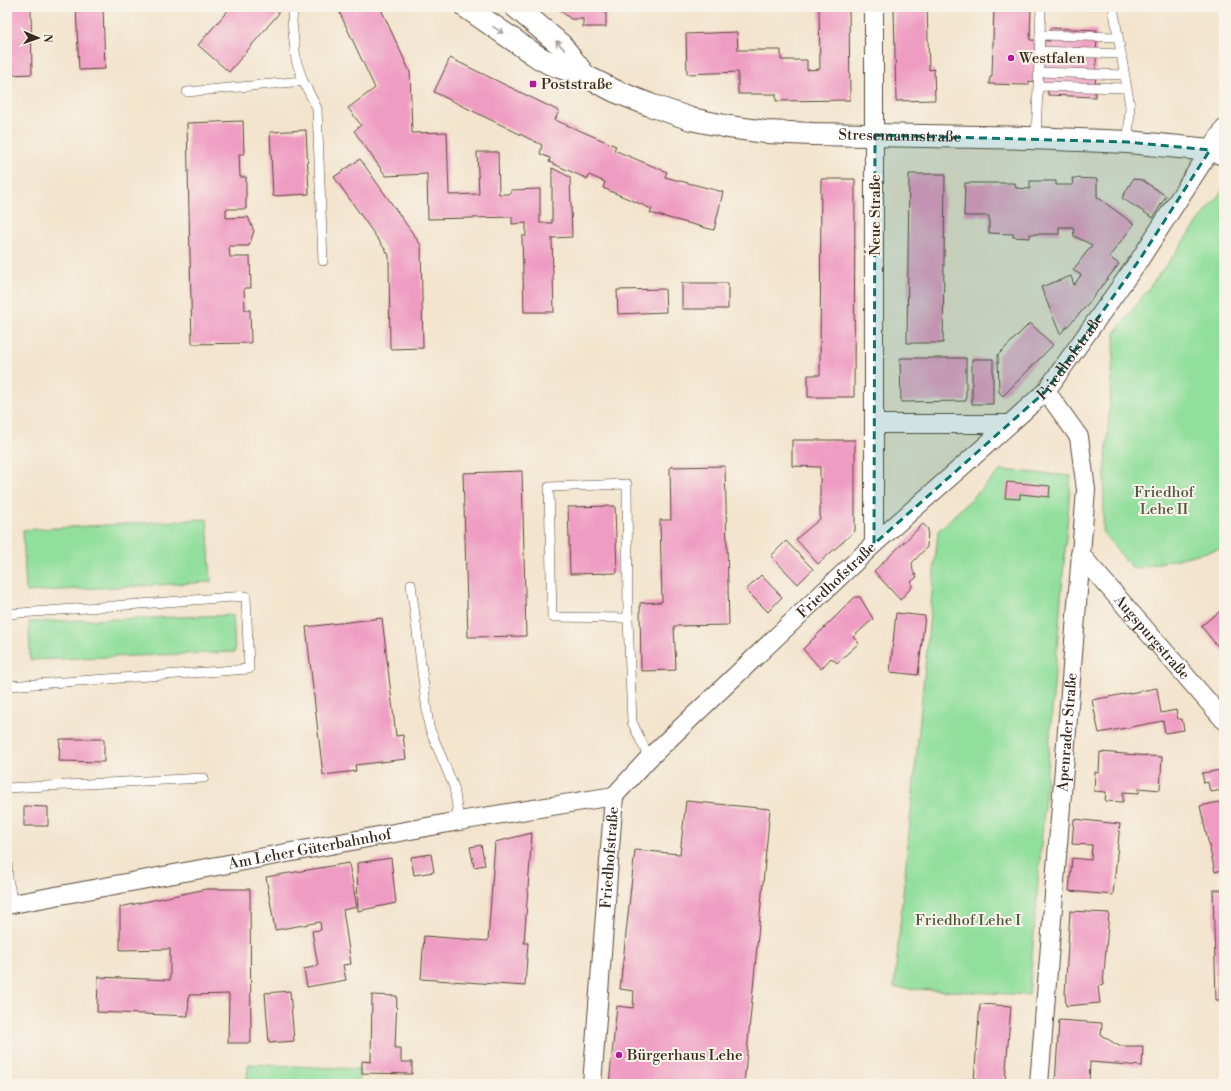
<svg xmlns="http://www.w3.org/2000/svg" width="1231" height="1091" viewBox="0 0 1231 1091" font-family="'Libre Bodoni',serif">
<rect width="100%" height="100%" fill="#f7f3e8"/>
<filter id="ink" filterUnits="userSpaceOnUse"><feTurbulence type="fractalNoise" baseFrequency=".025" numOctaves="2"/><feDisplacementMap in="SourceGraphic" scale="8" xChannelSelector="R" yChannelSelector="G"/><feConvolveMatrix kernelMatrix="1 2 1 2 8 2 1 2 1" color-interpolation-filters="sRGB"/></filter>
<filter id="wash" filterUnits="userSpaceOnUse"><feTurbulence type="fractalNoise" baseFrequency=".012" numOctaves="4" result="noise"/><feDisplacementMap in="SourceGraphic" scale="16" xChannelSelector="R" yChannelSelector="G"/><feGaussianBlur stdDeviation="0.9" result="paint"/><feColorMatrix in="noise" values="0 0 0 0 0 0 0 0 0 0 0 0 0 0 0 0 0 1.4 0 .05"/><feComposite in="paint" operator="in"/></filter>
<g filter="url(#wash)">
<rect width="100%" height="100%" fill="#f3e4cd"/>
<path fill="#92df9d" stroke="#66845e" d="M1224 188V548L1133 569 1103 533 1104 487 1115 333Z
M1001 470 1071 476 1029 995 894 988 938 531Z
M207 519 211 582 26 592 23 530Z
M233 615 235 652 30 660 29 622Z
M248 1064 359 1069V1084H247Z"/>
<g id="blocks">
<path fill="#ef9cc2" d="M8 7H31L32 74 9 75Z
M76 7H103L105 69 79 70Z
M231 7H272L279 13 229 72 198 45Z
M337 7H380L410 72 412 133 447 132 449 195 479 194 477 152H498L499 194H511V190L540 189V223H552V168L570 177 572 237 552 238 554 312H524L522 236H526V223L512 224V217L428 219 427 174 386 176 354 131 361 125 348 108 375 88Z
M555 7H606V27H583V19H571Z
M819 7H849L850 100 776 101V94H738V72L687 74 686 34 737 32 738 50H781V60H807V70L820 69Z
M894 7H927L929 70 934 69 935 100 896 101Z
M994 7H1031L1030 40 1050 41V28L1097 30 1095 97 1048 95V83L1029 81V85L989 84 990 77H992Z
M1077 7H1098V9L1077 8Z
M450 58 559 111 555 120 616 146 614 150 667 172 665 177 723 192 714 230 650 213 652 209 603 188 605 182 589 175 588 179 549 162 550 158 540 154 542 145 434 92Z
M243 121 244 154H239L240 177H246V209H226V218L248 217 254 231 249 246H229L230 257H250L251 288H244L245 310H250L251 343 192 344 187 123Z
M306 130 309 194 273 196 270 132Z
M360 159 421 245 423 348 390 349 389 255 334 177Z
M909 174H945L943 343H907Z
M1072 178 1097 179V197L1134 224 1109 257 1119 264 1083 310 1060 334 1041 287 1071 276 1074 285 1081 275 1073 270 1092 245 1074 236 1073 227H1059V234H1030V238L1013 237V234L989 233V216H964L965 183H1015L1016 188 1030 189V181H1056V185H1073Z
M821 179H855L854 397H808V375H820Z
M1133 179 1142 180 1166 196 1153 218 1122 198Z
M682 283H728V309H682Z
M665 289 666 312 618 314 617 290Z
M1030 323 1053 345 1003 396 999 392 998 355Z
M900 358H966V401L901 402Z
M972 359H993V404H972Z
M792 440H855V531L818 564 796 539 820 519V467L792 466Z
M725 466 729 625 674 626 676 670 641 671 640 603 662 602 660 520H671L670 467Z
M522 471 526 636 468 637 463 473Z
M1007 482 1050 486 1049 497 1020 494V499L1005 498Z
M615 506 617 573 570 574 568 507Z
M923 524 928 529 927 547 912 563 913 571 917 577 911 582 912 587 900 600 874 571Z
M786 541 813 569 798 584 771 556Z
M761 575 782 597 768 612 746 590Z
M855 597H860L873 619 853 637 859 643 837 663 831 658 821 669 803 649Z
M1224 608V654L1201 626Z
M896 613 925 616 918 675 890 672Z
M382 618 396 736 403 735 406 759 355 765 356 771 323 775 306 627Z
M1157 688 1161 713 1176 710 1178 719H1182L1184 730 1165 733 1163 721 1099 733 1092 700Z
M60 739H104V762L59 761Z
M1100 752 1162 757 1160 790 1139 788V793L1123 792V802L1105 801 1106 792 1094 791 1095 772 1099 773Z
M1222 770 1224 790 1210 792 1208 782 1204 783 1202 773Z
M686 801 770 809 744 1084H609L617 1006 633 1008 634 991 620 989 635 850 680 854Z
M1224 801V869L1215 872 1200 806Z
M24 806 48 807V826H24Z
M1074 819 1120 824 1113 895 1069 891 1072 858 1091 860 1092 845 1072 844Z
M532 833 524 943H528L525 986 421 979 424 936 488 941 495 842Z
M481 845 485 865 474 867 470 847Z
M431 854 434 872 414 875 411 857Z
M391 858 396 903 358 911 357 863Z
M349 863 357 907 343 910 351 964 343 965 346 980 307 987 304 969 318 966 312 931 321 930 320 922 275 930 266 877Z
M206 889H250L251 1043H228L229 994 189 995 188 1016 97 1012 98 977 170 980V949L120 950V907Z
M1213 890H1224V1000H1216Z
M1070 911 1109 913 1103 985 1098 986 1100 1003 1066 1006 1065 994Z
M290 991 294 1041 269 1043 265 993Z
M372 995 397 996 395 1048H401V1062H412V1074L362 1073V1061L371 1062Z
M980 1004 1011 1006 1005 1082 997 1081V1084H967V1079L974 1080Z
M1059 1020 1102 1023 1101 1035 1119 1046H1143L1142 1066 1090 1062 1089 1084H1055Z"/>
</g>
</g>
<g filter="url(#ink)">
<use href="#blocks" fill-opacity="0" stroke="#574638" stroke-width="1"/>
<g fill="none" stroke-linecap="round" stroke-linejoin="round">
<defs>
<path id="service" d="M293 7 292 22 296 60 303 81 317 108 323 261
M1113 7 1130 106 1128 142
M1040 35 1118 37
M1039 51 1121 54
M1039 72 1124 75
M1038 86 1127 88
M187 92 303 81
M1036 138 1041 7
M411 584 429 727 454 787 459 821
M7 614 246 596 249 669 7 686
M628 618 552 617 549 487 627 484 628 618 632 722 649 758
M7 788 204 778
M7 860 8 879 13 903"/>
<g id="minor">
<path d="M874 424H1008"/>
<path d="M874 544V7"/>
<path id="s1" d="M1080 554 1224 720"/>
<path id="s2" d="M7 905 459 821 614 796"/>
<path id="s3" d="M592 1084 614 796 649 758 874 544 983 448 1046 391 1140 259 1224 129"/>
<path id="s4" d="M1039 1084 1086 490 1079 437 1046 391"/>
</g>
<g id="primary">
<path id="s5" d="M466 7 538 57 551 64 585 76 615 91 650 105 691 119 729 127 766 132 813 134 1030 138 1128 142 1210 150 1224 154"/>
<path d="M516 7 561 45 585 76"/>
</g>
</defs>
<use href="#service" stroke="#574638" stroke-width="10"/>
<use href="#minor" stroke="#574638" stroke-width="20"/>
<use href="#primary" stroke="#574638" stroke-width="24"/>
<use href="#service" stroke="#fff" stroke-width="9"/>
<use href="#minor" stroke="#fff" stroke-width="18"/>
<use href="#primary" stroke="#fff" stroke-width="22"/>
</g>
<defs><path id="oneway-shaft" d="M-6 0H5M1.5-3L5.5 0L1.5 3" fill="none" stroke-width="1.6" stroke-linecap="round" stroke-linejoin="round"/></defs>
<g stroke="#a79f9a">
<use href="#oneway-shaft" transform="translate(498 30) rotate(34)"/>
<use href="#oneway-shaft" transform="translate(560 45) rotate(-134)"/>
</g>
</g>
<path fill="#0f766e" fill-opacity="0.2" stroke="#0f766e" stroke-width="3" stroke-dasharray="8 5" stroke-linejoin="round" d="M875 135 1128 142 1210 150 1140 259 1046 391 874 544Z"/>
<g fill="#b5179e" stroke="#f7f3e8" stroke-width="1.5">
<circle cx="1011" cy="58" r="4"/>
<rect x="529" y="80" width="8" height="8" rx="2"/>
<circle cx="619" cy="1055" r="4"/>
</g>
<g text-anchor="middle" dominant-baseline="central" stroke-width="4" stroke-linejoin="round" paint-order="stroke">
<g font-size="15" fill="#3b2a1e" stroke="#f7f3e8" text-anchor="start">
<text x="1019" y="58">Westfalen</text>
<text x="541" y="84">Poststraße</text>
<text x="627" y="1055">Bürgerhaus Lehe</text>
</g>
<g font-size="15" fill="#3b2a1e" stroke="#f7f3e8">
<text stroke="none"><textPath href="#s5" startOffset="463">Stresemannstraße</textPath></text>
<text transform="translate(875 215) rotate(-90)">Neue Straße</text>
<text stroke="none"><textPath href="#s3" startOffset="923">Friedhofstraße</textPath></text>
<text stroke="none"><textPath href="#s3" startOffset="599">Friedhofstraße</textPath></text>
<text stroke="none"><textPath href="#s1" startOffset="110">Augspurgstraße</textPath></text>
<text stroke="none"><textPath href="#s4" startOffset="353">Apenrader Straße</textPath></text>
<text stroke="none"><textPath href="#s2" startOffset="308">Am Leher Güterbahnhof</textPath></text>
<text stroke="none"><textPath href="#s3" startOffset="227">Friedhofstraße</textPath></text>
</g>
<g font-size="15" fill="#51573e" stroke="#f7f3e8">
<text x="1164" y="492">Friedhof<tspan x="1164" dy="17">Lehe II</tspan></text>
<text x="968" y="920">Friedhof Lehe I</text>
</g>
</g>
<rect width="1231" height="1091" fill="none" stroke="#f7f3e8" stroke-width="24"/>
<g transform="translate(38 38) rotate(92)" stroke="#f7f3e8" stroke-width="3" paint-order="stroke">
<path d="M0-3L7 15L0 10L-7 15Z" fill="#3b2a1e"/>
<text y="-6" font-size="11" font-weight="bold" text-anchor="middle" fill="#3b2a1e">N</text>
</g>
</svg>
